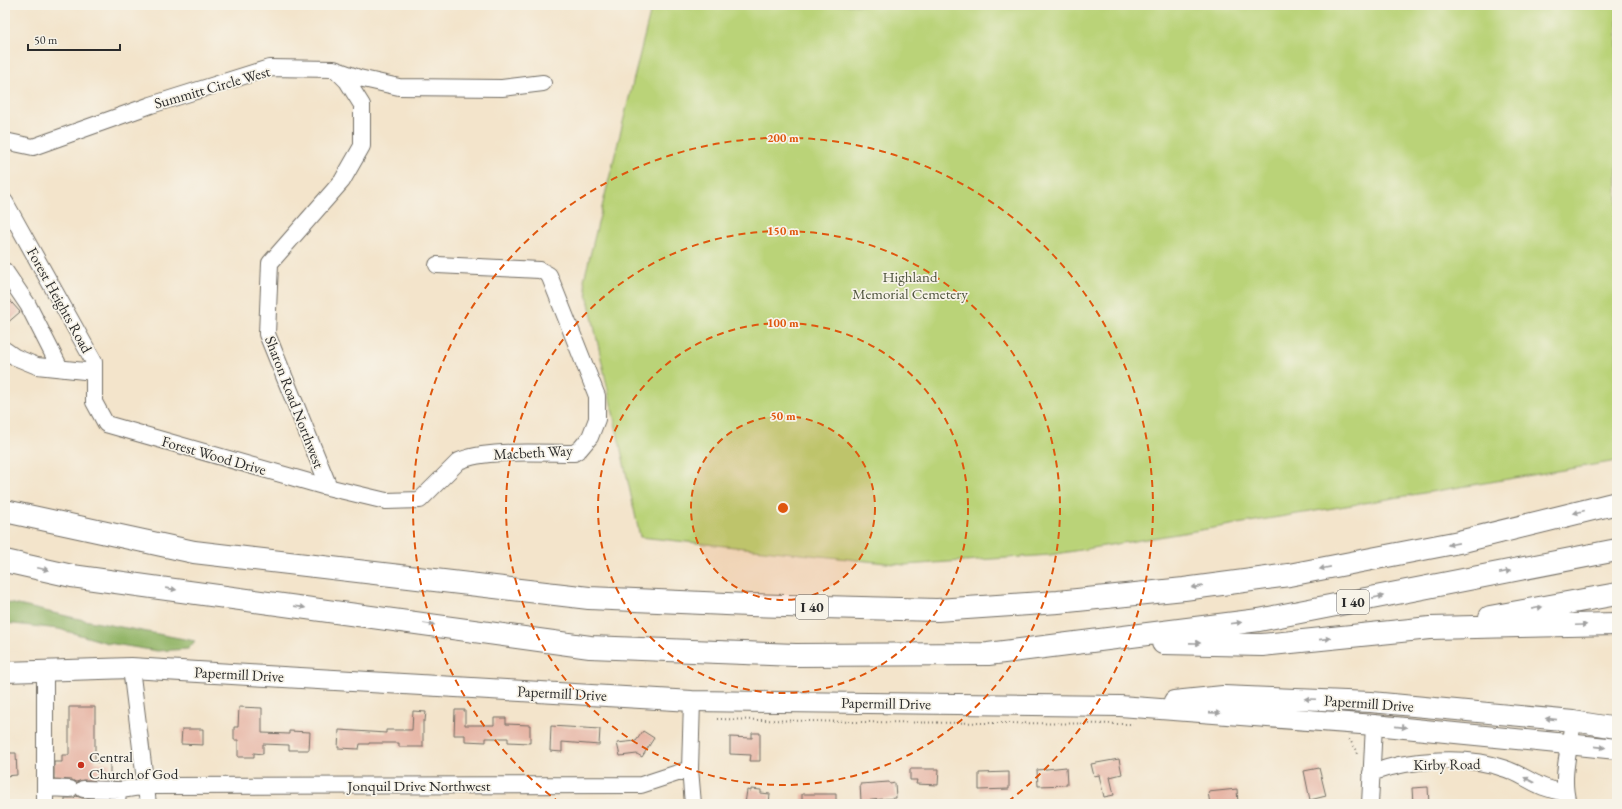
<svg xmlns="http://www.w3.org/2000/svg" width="1622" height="809" viewBox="0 0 1622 809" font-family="'EB Garamond',serif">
<rect width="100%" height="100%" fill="#f7f3e8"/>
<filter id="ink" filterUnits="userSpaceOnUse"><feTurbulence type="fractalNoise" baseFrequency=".025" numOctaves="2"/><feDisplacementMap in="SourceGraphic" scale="8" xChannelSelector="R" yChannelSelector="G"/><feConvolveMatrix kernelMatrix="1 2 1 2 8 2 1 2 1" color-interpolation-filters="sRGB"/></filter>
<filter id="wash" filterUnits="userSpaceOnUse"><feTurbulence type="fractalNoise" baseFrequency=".012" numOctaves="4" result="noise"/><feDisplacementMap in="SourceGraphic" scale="16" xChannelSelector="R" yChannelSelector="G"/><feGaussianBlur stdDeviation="0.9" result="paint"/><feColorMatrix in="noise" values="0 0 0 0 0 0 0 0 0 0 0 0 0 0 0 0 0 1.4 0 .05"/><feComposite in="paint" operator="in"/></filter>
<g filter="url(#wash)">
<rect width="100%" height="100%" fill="#f3e4cb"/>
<path fill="#bad378" stroke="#727f52" d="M652 5H1617V461L1050 555 905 565 640 537 584 280Z"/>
<path fill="#93b568" stroke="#5f704a" d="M5 602 84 620 195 641 188 649 157 651 108 643 59 629 5 623Z"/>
<g id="blocks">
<path fill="#e7b6a6" d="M5 295 20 312 5 325Z
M69 707H95V762L110 763V780H83L76 782 71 780 54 779V762H62V755H69Z
M239 707 262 708V733L289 734V731L310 732 309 750H289V745L263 744V754L254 753V757H238V740H234V727H238Z
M455 710H465V725H494V718H506V724L530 725V743L508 742V738H486V742L465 741V735H454Z
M413 711 426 712 425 721H423V747H399V743H369V744H360L359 749 338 748 339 730 386 733V730H412Z
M551 726 600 729 599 745 562 742V752L550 751Z
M182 729H203V745L181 744Z
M643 731 654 738 642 757 637 754 620 756 617 743 636 741Z
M752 733H760V761H750L751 755 730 754V737L752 738Z
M5 753H16L17 775 5 776Z
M1119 759 1122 774 1110 777 1114 795 1104 797 1099 775 1094 776 1091 764Z
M1066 767 1067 785 1038 786 1037 770Z
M1319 768 1326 796 1310 800 1304 771Z
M910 769H939L938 785 916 784 917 780H910Z
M1009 772V789L979 790V773Z
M889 782 890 784 895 783 896 798 861 801 860 784Z
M1428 787 1429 804H1413L1412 788Z
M751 789 761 790V793L770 794 769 804H745L747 790 751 791Z
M1237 789 1238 804H1210L1208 792Z
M802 794H836V804H802Z
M76 796 82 798 94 799V804H65V798H74Z"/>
</g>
</g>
<g filter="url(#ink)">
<use href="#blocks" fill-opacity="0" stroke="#716c63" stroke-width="1"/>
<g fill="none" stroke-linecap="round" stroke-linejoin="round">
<defs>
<path id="minor" d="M5 141 33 147 151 105 269 68 334 69 359 78 399 87 502 88 543 83
M5 202 94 362V402L106 424 323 486 386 501 420 500 459 461C485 449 543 453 574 453L580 449 590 437 597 419V396L549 275 540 270 437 265
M5 271 28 305 60 368
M5 350 15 357 37 366 94 372
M329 487 267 334 270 263 342 181 362 146V105L347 81 337 71
M131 668 148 804
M692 701 690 769 693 804
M1371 773C1409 759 1468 755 1506 769 1518 773 1528 780 1539 785 1547 789 1557 791 1565 793
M45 788 70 789
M83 789 121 790
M1568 803C1560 777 1570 748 1573 721
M45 804V671
M117 804 118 792 121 790 146 786 641 785 690 769
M1370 804 1374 725"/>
<path id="major" d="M5 672 131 668 692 701 1120 706 1374 725 1617 749
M1174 701 1223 696 1371 702 1573 721 1617 728"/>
<path id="highway" d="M5 511 194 552 589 598 749 605 937 610 1058 602 1184 589 1289 575 1459 542 1617 503
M5 561 72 576 590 647 795 655 988 654 1259 620 1617 550
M1490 617 1617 594
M1163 643 1262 645 1430 628 1617 624"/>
</defs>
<use href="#minor" stroke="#716c63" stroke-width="18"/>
<use href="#major" stroke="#716c63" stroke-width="22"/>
<use href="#highway" stroke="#716c63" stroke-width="24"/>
<path stroke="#716c63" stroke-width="2" stroke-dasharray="1 3" stroke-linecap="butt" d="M717 719 853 722 1133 724
M1349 739 1356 749 1357 754"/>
<use href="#minor" stroke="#fff" stroke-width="16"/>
<use href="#major" stroke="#fff" stroke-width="20"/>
<use href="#highway" stroke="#fff" stroke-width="22"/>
</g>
<defs><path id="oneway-solid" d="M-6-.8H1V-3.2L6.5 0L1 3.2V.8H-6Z"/></defs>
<g fill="#a0a0a0">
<use href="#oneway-solid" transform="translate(1579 512) rotate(166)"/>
<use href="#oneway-solid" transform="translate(1453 544) rotate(169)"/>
<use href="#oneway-solid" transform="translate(1325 568) rotate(169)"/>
<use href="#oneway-solid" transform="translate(43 569) rotate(12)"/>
<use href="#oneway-solid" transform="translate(1505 572) rotate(-11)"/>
<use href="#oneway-solid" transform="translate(1197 587) rotate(172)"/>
<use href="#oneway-solid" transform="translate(171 589) rotate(8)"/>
<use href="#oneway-solid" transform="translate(1378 597) rotate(-11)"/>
<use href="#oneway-solid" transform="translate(300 607) rotate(8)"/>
<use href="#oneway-solid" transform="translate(1537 608) rotate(-11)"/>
<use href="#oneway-solid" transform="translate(1236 623) rotate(-7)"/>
<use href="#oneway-solid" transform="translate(429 624) rotate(8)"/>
<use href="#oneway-solid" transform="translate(1581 625) rotate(-2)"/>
<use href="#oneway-solid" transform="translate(1325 639) rotate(-6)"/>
<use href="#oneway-solid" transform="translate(1195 643) rotate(1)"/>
<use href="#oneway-solid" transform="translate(1310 699) rotate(-178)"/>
<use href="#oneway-solid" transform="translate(1215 713) rotate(4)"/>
<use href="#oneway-solid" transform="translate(1551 719) rotate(-174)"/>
<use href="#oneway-solid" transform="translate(1401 727) rotate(6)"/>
<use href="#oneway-solid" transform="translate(1600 747) rotate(6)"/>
<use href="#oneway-solid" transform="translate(1529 780) rotate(-152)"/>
</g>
</g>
<circle cx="783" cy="508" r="92" fill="#df570e" fill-opacity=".12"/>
<g fill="none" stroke="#df570e" stroke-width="2" stroke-dasharray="7 5">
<circle cx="783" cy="508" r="92"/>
<circle cx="783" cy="508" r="185"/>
<circle cx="783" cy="508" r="277"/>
<path d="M560 803A370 370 0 1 1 1006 803"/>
</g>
<circle fill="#c8321e" stroke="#f7f3e8" stroke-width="1.5" cx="81" cy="765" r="4"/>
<g text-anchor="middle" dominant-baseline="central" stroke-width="3.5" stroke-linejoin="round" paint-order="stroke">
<g fill="#f7f3e8" stroke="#686764" stroke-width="1">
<rect x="1337" y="590" width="32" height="24" rx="3"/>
<rect x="796" y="595" width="32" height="24" rx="3"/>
</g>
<g font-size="14" font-weight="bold" fill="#2b2b2b">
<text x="1353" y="602">I 40</text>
<text x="812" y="607">I 40</text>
</g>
<g font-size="15" fill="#2b2b2b" stroke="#f7f3e8">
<text transform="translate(212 87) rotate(-16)">Summitt Circle West</text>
<text transform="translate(60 300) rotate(61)">Forest Heights Road</text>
<text transform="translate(295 402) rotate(69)">Sharon Road Northwest</text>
<text transform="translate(533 452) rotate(-3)">Macbeth Way</text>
<text transform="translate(214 455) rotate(16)">Forest Wood Drive</text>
<text transform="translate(239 674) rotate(3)">Papermill Drive</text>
<text transform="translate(562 693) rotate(3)">Papermill Drive</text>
<text transform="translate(886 703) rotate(1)">Papermill Drive</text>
<text transform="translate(1369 703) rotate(4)">Papermill Drive</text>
<text transform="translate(1447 764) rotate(-1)">Kirby Road</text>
<text x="419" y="785">Jonquil Drive Northwest</text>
</g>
<g font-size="15" fill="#4f553e" stroke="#f7f3e8">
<text x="910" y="276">Highland<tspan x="910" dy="17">Memorial Cemetery</tspan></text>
</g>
<g font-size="15" fill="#2b2b2b" stroke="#f7f3e8" text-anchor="start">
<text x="89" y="756">Central<tspan x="89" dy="17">Church of God</tspan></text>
</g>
</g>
<circle cx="783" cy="508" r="6" fill="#df570e" stroke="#f7f3e8" stroke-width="2"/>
<g font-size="12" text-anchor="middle" font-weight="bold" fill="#df570e" stroke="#f7f3e8" stroke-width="3.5" stroke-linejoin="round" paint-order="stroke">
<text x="783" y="142">200 m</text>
<text x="783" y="235">150 m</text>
<text x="783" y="327">100 m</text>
<text x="783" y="420">50 m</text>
</g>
<rect width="1622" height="809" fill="none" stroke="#f7f3e8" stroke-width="20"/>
<path d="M28 44v6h92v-6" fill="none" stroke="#2b2b2b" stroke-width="2"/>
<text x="34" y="44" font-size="12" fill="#2b2b2b" stroke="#f7f3e8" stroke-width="3" paint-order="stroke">50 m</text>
</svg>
